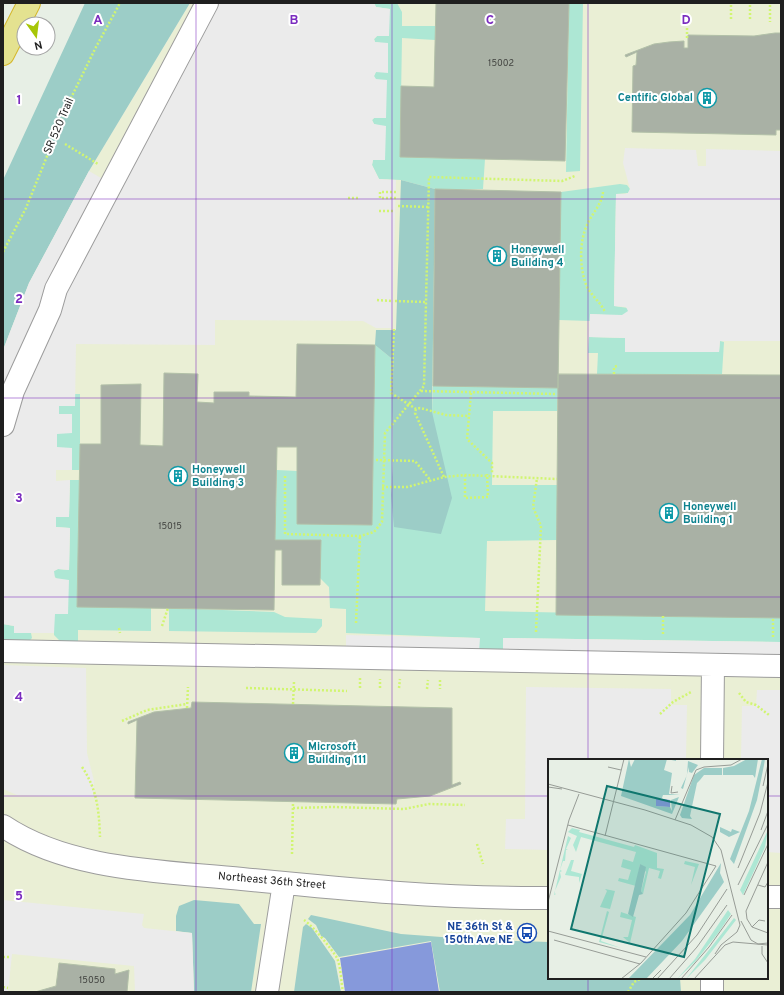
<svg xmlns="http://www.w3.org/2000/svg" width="784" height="995" viewBox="0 0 784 995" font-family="Overpass,sans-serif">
<rect width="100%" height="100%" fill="#e7efe5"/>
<path fill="#eaefd5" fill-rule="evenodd" d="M190 3H781V992H3V350L29 283 89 171ZM549 760H767V978H549Z"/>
<path fill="#ade7d4" d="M374 3H397L402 12V26H435V40L402 38 400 157 485 159 483 189H435L401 180 379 179 372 165 373 160 385 159 377 125 374 124 372 120 374 118H386L374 76 388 44 375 42 374 39 377 36 390 9 376 7Z
M569 3H583L580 171 566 172Z
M620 184 627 185 630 189 628 193 616 194 614 306 628 308V312L622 316 590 314V321L559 320 561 192Z
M589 337 625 338V352H719L720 341 724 342 722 374H597L598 353H588Z
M375 345 391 358 393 459 391 495 432 412 433 386 558 388 557 411H493L492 485H557V540L487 541 485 611 781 617V642L504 638 503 654 479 652V638L346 633V609L330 608 329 587 320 578 321 540H275L277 470 297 471V524L372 525Z
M75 394H80V470H72V448H57V433H72V414H58L59 406H74Z
M70 480H80L151 608V631L78 630V643L61 642 54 635V614H68L57 579 54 576V571L58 569 69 570 70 528 56 527V517H69Z
M169 608 274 612 285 617 322 619V626L316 633 169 631Z
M3 624 14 626V633H31L32 638 29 641H3Z"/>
<path fill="#9ccdc7" d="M85 3H190L89 171 29 283 3 350V180Z
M401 180 435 189 432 412 452 498 441 534 394 527 391 495 393 459 391 358 375 345 376 330H396Z
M194 900 239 904 254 924H261L251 992H194L192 933 176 931V916L179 906Z
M311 915 401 934 482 940 549 942V978H680L681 992H440L431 941 339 957 325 938 321 936 316 925 308 919Z
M306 924 312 928 335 961 341 992H294L303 927Z"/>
<path fill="#8699db" d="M431 942 439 992H345L340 958Z"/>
<path fill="#ebebeb" d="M219 3H374L376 7 390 9 389 36H377L374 39 375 42 388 43V73L376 72 374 76 376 79 387 80 386 118H374L372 120 374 124 386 126 385 160H373L372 165 379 179 396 180 392 328H376L363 321 215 320V345L76 344 75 406H59V414H72V433L57 434V447L72 448V470H56V481L70 480 69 517H56V527L70 528 69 570 58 569 54 571 55 578 69 580 68 614H55L54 633H14V626L3 624V350L29 283 89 171 120 189Z
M625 148 696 150 698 166H706V149L780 151 781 341H720L719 352H625V338L589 337 590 314 622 315 628 311 626 307 614 306 616 194H625L628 193 630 189 623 163Z
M346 635 480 638 479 652 346 650Z
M503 638 781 642V658L503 654Z
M3 665 86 668 87 753 94 781 93 797 17 795 3 789Z
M526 687 671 689V705H687L686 760H549V850L505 849 506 819H525Z
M757 690H781V853L767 852V760H741L742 706H756Z
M3 900 144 914 142 925 144 928 192 933 194 992H135L134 966 12 954 8 992H3Z"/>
<path fill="#a9b1a5" stroke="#b2c0a8" d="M436 3H569L565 161 400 157 401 86 434 87Z
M775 33H781V130H776V135L632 132 633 66 636 65 637 52 626 57 625 55 654 44 669 42 684 41V48H688V35L754 36Z
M435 189 561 192 558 388 433 386Z
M297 344 375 345 372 525 297 524V447H277L275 540H321L320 585H282V550H275L274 610 77 607 80 444H101V385L141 384 140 445 163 446 164 373 198 374 197 402 214 403V392H249V396L296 397Z
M558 374 781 375V618L556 615Z
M192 702 452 708V785L460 782 461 784 430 796 397 799 396 804 135 798 137 720 128 724V722L154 712 191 708Z
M59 963 115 969V974L129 970 127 992H35L56 986Z"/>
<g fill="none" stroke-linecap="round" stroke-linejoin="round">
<defs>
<path id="minor" d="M3 425 13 391 50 310 56 289 207 3
M3 651 781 666
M712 760 713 665
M3 826C70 871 164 871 242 879 344 889 447 899 549 898
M767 897H781
M712 978V992
M267 992 284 883"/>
<path id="highway" d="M3 54 29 3"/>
</defs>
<use href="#minor" stroke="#9c9c9c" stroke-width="24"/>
<use href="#highway" stroke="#d5b72b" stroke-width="24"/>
<path stroke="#d1f571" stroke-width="2.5" stroke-dasharray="2 2" stroke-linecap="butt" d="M731 5V21
M750 5V21
M770 5V22
M687 38V22
M65 144 98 164
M603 192C602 204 593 212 588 223 579 240 579 268 587 287 592 296 601 303 605 312
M348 198H358
M396 198H380V192H396
M398 206 428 207
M379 211H395
M3 252 26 208 69 102 96 47 120 3
M377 300 392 301
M395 301 426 302
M394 329 391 393 416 409 420 408 446 415 469 416
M614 374V367L617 366
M421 391 556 394
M471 393 467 439 492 463V474
M416 409 415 413 444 477
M376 460 415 461 431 481
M465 475V498L488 497 487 474
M285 476V534L360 536 374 532 382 522 385 433 424 386 429 177 562 181 575 176
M382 487H407L444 477 465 475 557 479
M663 616V635
M356 623 360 536
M162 626 168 608
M119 628 120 633
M536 632 541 526 533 507 537 478
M773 637V618
M440 680V689
M246 688 347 691
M360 688V678
M380 688V679
M399 688 400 679
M427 689 428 680
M739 693 746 702 756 705 769 715
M293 704 294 682
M187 708 188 687
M660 714 673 702 691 692
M122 721 147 710 187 704
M82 767C97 789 99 810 100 837
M293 808 334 807 404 809 429 804 465 805
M477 844 483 864
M292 854 293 802
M304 920C313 926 331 948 337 958 341 967 341 982 343 992
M3 957H11
M3 987 8 988
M628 992 634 982 642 978
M780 992H781"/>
<use href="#minor" stroke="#fff" stroke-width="22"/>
<use href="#highway" stroke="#e4e290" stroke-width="22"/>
</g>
<path fill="none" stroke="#7b2cbf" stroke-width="1" stroke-opacity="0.55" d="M196 3V992M392 3V992M588 3V760M3 199H781M3 398H781M3 597H781M3 796H549M767 796H781M588 978V992"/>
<defs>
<symbol id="building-ring" viewBox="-11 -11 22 22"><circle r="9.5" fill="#fff" stroke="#0f9aa8" stroke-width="1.5"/><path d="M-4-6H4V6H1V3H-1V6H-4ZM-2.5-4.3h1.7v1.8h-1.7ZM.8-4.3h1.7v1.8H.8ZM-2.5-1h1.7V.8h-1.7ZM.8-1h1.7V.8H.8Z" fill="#0f9aa8"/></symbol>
<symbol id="bus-ring" viewBox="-11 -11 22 22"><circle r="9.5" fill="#fff" stroke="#1a4fb4" stroke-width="1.5"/><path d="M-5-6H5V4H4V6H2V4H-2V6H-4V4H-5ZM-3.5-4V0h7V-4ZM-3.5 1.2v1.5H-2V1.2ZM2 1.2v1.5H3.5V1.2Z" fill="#1a4fb4"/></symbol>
</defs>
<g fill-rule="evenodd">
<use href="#building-ring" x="696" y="87" width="22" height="22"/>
<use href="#building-ring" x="486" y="245" width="22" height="22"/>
<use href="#building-ring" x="167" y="465" width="22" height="22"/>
<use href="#building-ring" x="658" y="502" width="22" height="22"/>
<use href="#building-ring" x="283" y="742" width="22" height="22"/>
<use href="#bus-ring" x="516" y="922" width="22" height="22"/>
</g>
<g text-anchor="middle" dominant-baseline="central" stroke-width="4" stroke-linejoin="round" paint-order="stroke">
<g font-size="9" fill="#424440">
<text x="501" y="63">15002</text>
<text x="170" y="526">15015</text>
<text x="92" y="980">15050</text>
</g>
<g font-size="11" font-weight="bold" fill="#0d838f" stroke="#fff" text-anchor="start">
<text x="693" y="98" text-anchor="end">Centific Global</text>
<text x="511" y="250">Honeywell<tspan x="511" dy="13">Building 4</tspan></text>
<text x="192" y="470">Honeywell<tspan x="192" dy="13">Building 3</tspan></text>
<text x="683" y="507">Honeywell<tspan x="683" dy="13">Building 1</tspan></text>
<text x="308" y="747">Microsoft<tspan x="308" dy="13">Building 111</tspan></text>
</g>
<g font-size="11" fill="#1f1f1f" stroke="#fff">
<text transform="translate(59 126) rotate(-67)">SR 520 Trail</text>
<text transform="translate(272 881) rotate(5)">Northeast 36th Street</text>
</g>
<g font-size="11" font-weight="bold" fill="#164399" stroke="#fff" text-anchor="end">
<text x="513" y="927">NE 36th St &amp;<tspan x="513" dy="13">150th Ave NE</tspan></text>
</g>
</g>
<g transform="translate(548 759)">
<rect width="220" height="220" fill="#e7efe5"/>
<path d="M24 69 32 71 31 73 86 88 87 86 109 94V109L116 110 113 120 110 119 112 112 101 109 95 135 93 132 98 113 92 105 88 127 70 122 71 119 80 121 83 111 73 108 75 100 85 103 88 93 33 78 28 93 25 86 29 77 20 73ZM220 71 217 88 195 136 192 131ZM20 77 23 79 18 90 20 91H18L17 102H15L12 111 14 112 12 113 13 118 6 134 8 135 6 136ZM23 101H26L23 112 34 115 31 124V118L17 116ZM137 102 151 105 143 126 147 108 136 105ZM57 130 67 132 62 150 52 148 59 132ZM180 151 183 155 171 173 147 203 129 220 147 200ZM59 152 61 153 53 182 73 189 51 183ZM73 153 88 158 82 184 75 178H80L84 161 72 158ZM186 159 188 161 157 201 138 220Z" fill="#ade7d4"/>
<path d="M81 0 83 8 87 0H128V2L119 0 116 11 124 14 121 35 132 36H115L114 39H109L108 47 122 48 124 52 123 41 131 38 124 55 73 37ZM199 0H210L207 19 205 16H175V9L186 7ZM214 0H217L216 6 209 41 186 105 182 100 201 52ZM140 2 150 6 144 14 141 13V8L135 30 133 29 139 16ZM156 9H174V16H156L152 21 149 24 142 57 144 60 134 59 132 56 146 16ZM172 68 183 73 184 70 192 73 181 78 172 73ZM173 104 172 114 176 123 134 182 98 220H80L142 156ZM92 105 98 108 93 132 95 135 91 136 85 158 80 155Z" fill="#9ccdc7"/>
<path d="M108 39 122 41V48L108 47Z" fill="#8699db"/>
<path fill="none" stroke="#979c96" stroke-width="1" d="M60 8 73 11M0 25 97 51 143 66 164 78 173 91 192 166 189 173 173 186 167 195M124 27 123 34 130 33M215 27 220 5M0 28 14 30M127 61 148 11 156 8 183 6 194 0M20 66 168 107 138 154 93 204 73 220M213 71 220 52M57 77 76 0M220 103 198 152 199 160 204 168 220 174M190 109 212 54 220 23M190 126 220 65M210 126 217 128 220 123M196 136 220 85M0 143 21 61 31 35M193 162 203 181 210 185 220 184M204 168 211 161 217 162M0 172 98 198M6 181 92 205M214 187V195L220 204M104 220 113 211M109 220 149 176 179 130M121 220 149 188 179 146M133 220 161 188 184 156M146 220 177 186 185 183 220 186"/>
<path fill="#0f766e" fill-opacity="0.15" stroke="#0f766e" stroke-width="2" d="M59 27 172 55 136 198 23 170Z"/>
<rect width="220" height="220" fill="none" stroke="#1f1f1f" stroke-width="2"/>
</g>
<g font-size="13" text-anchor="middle" font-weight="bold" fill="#7b2cbf" stroke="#fff" stroke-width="4" stroke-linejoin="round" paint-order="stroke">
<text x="98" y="24">A</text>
<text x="294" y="24">B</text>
<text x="490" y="24">C</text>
<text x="686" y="24">D</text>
<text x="19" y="104">1</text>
<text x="19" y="303">2</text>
<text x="19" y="502">3</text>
<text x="19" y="701">4</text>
<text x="19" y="900">5</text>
</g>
<rect width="784" height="995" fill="none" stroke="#1f1f1f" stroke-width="8"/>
<g transform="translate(36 36) rotate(166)"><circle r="19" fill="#ffffff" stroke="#a5a5a5"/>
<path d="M0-3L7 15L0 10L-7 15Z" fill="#a7c607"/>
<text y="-6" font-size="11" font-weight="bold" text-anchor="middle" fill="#1f1f1f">N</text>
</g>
</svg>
